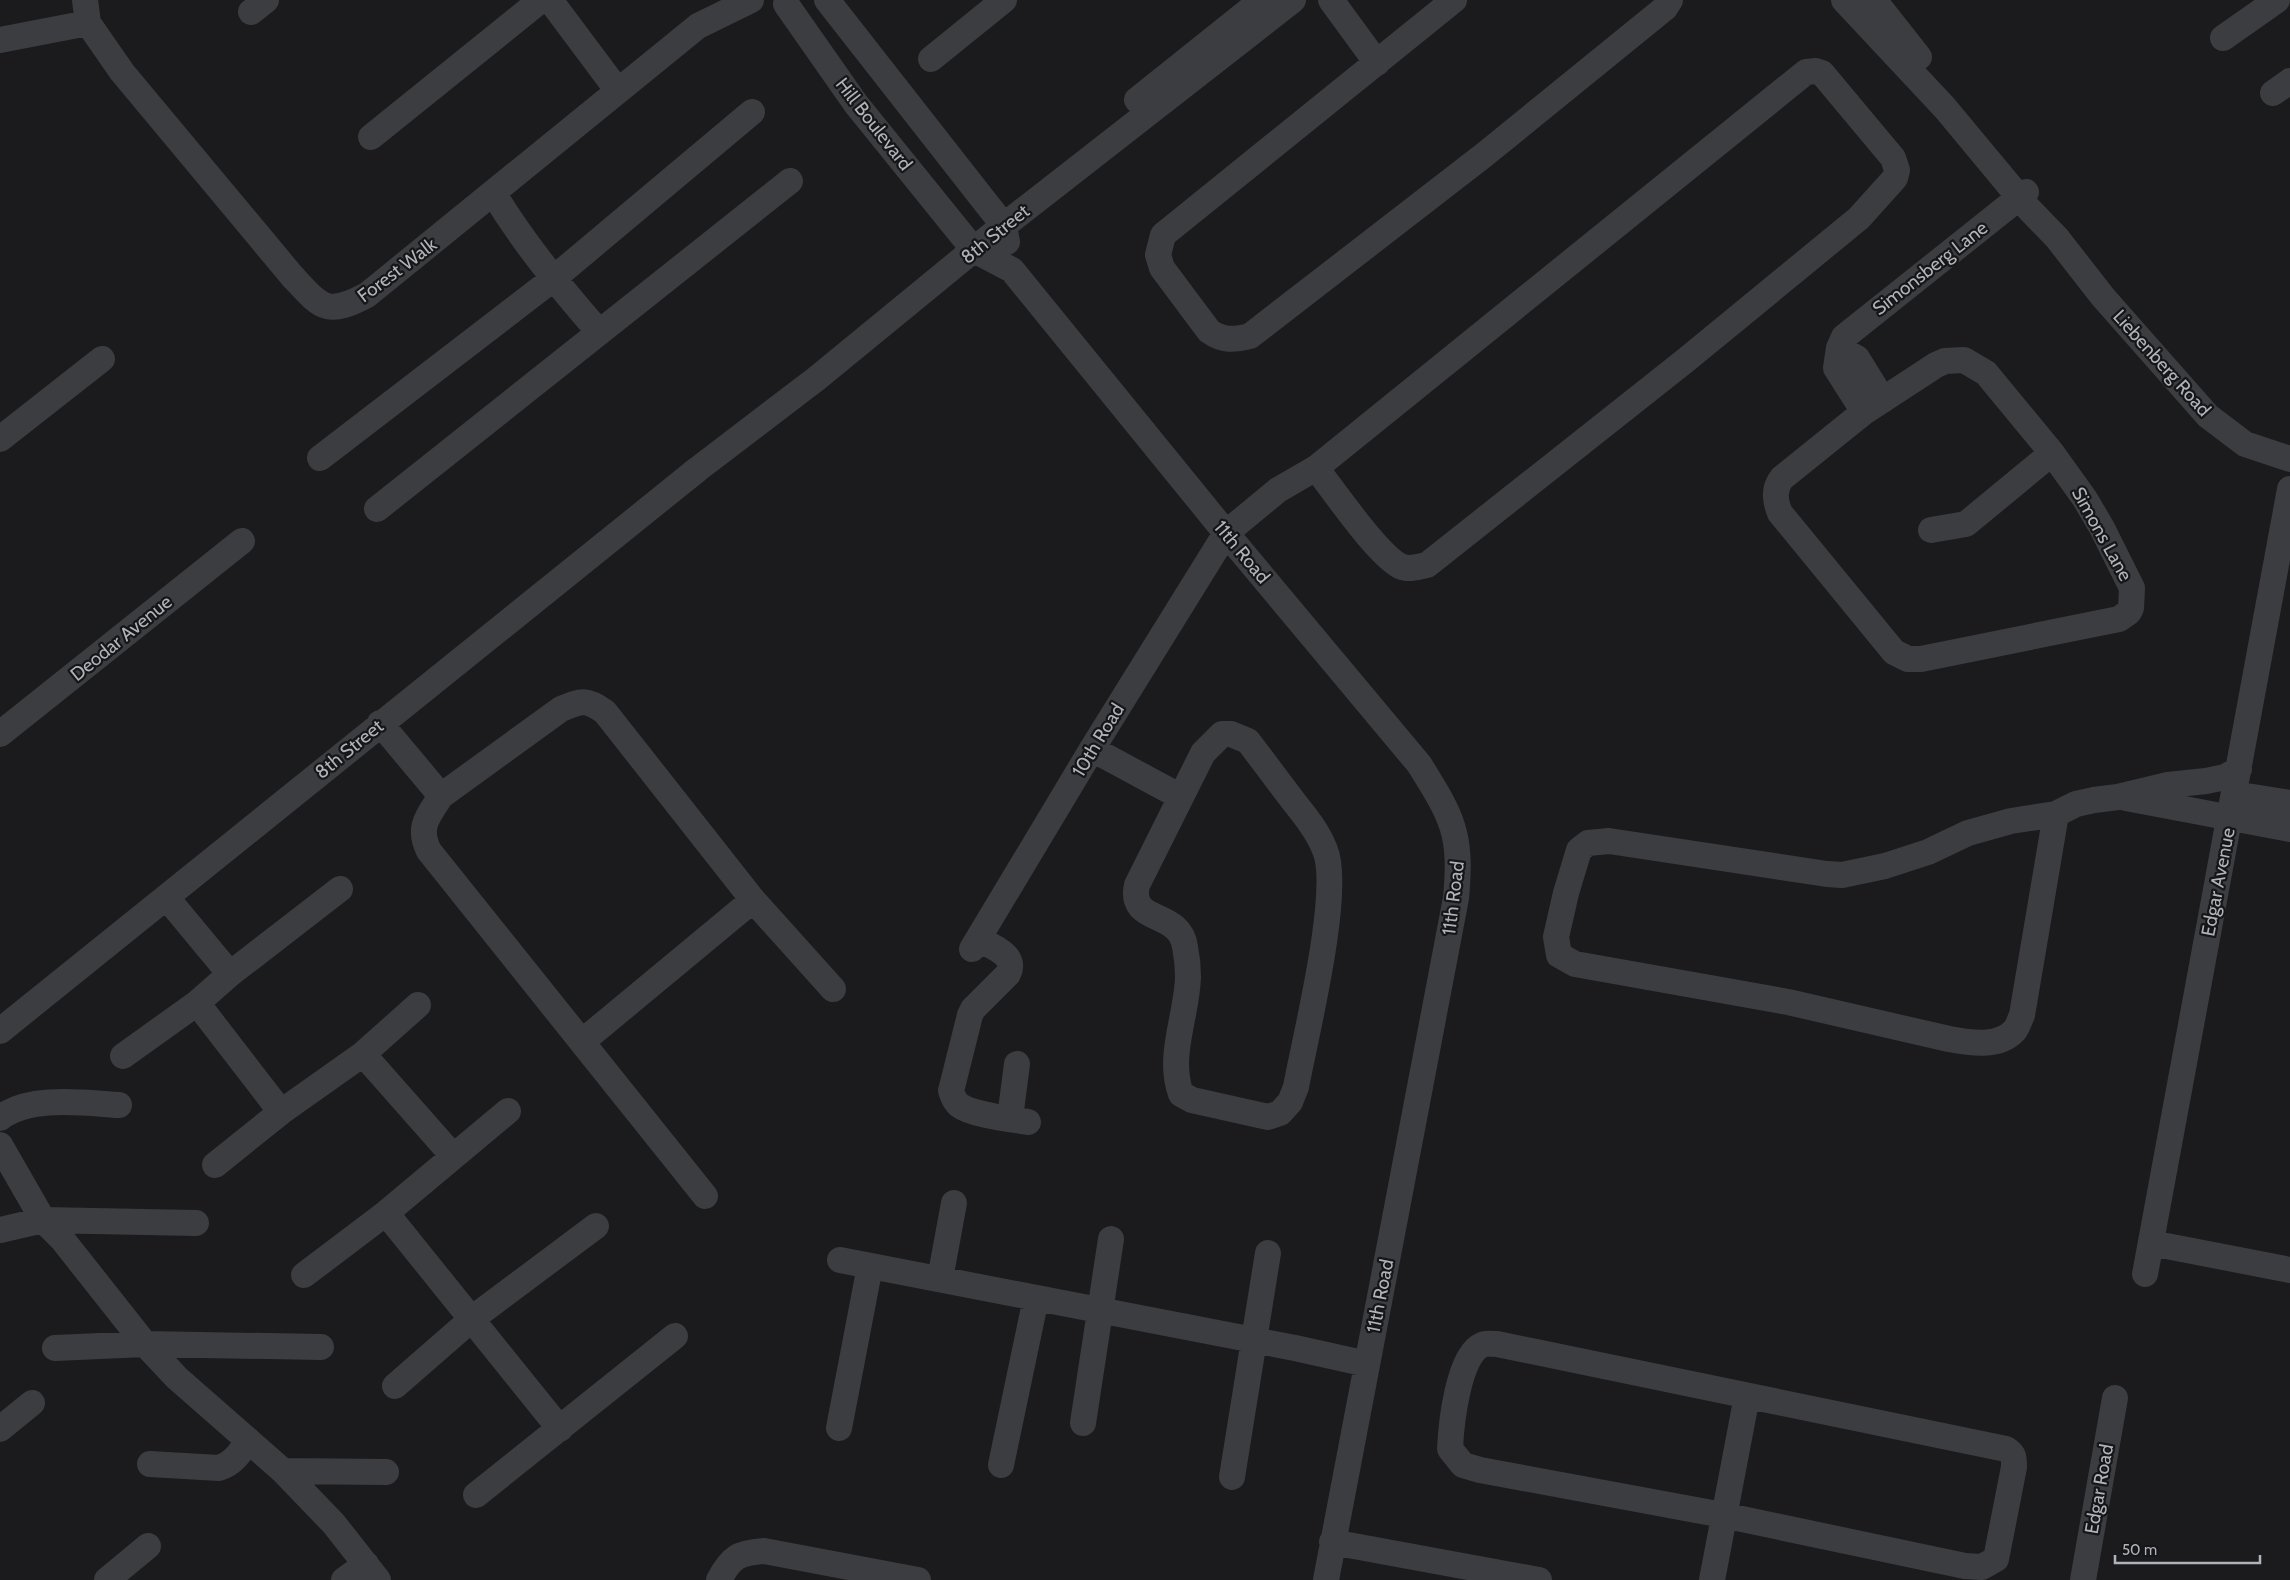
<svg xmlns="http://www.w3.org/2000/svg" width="2290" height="1580" viewBox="0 0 2290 1580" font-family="Cabin,sans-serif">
<rect width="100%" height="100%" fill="#1b1b1d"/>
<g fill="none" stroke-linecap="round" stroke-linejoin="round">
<path stroke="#3c3d41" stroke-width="26" d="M85 0 88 23 122 72 292 276C321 307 326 317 367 295L698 26 751 0
M550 0 618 91
M827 0 1004 226 1007 242
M1331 0 1377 63
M1454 0 1163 235 1158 255 1162 268 1209 331C1223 341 1234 340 1250 336L1484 155 1665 8 1670 0
M1844 0 1945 108 2028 208 2057 238 2103 297 2208 416 2245 444 2290 459
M1874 0 1919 57
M786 4 856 104 974 250 1012 270 1226 533 1419 764C1453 818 1462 834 1456 898L1326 1580
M251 12 266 0
M2223 38 2277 0
M0 40 88 23
M931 59 1004 0
M2273 93 2290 81
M1137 100 1262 0
M371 137 541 0
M494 194C524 244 561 288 599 332
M1839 348 1857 358 1883 400
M1964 360 1986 373 2052 453 2085 499 2102 528 2132 588 2131 608 2129 612 2119 619 1921 659H1908L1894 652 1780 513C1775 501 1773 489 1782 478L1864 412 1936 365 1945 361Z
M1864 412 1836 368 1839 348 1844 337 2026 192
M0 439 102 359
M320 458 553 279 752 112
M377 509 790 181
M1931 530 1966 524 2052 453
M380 723 441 796
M0 734 242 541
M1222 734H1231L1248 741C1263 761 1279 782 1294 802 1306 817 1318 832 1325 850 1342 891 1305 1038 1296 1087L1290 1102 1280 1113 1268 1117 1192 1100 1181 1094C1167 1056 1187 1016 1188 977 1188 968 1187 957 1185 947 1180 909 1128 925 1137 885L1203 753Z
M1092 749 1181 797
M2234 794 2290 803
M2126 798 2290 829
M2056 814 2022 1015C2020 1019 2018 1026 2015 1030 1999 1048 1970 1043 1949 1039L1788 1002 1575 964 1559 955 1556 937 1566 893 1579 850 1588 843 1609 841 1827 874 1842 875 1885 866 1928 852 1968 833 2011 821 2056 814 2076 804 2094 800 2118 797 2168 785 2206 781 2225 777 2239 769
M167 898 230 974
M978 939C991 946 1018 955 1008 974L973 1009 970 1015 951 1091C953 1096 954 1101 959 1105 972 1115 1011 1119 1028 1122
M972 949 1092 749 1226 533 1278 490 1316 468 1806 72 1816 71 1822 73 1893 158 1897 170 1895 178 1859 218 1686 360 1427 565C1419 567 1408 570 1400 566 1377 554 1334 491 1316 468
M197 1003 281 1112
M0 1031 698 469 816 379 988 238 1293 0
M583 1041 753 900
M363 1054 453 1156
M123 1056 197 1003 230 974 340 889
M0 1118C29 1095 84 1103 119 1105
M1010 1118 1017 1064
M0 1145 43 1220 62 1239 145 1344 177 1378 283 1471 334 1524 378 1580
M215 1165 281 1112 363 1054 418 1005
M705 1196 429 851C417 827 428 816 441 796L561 709C582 700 587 699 605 712L753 900 833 989
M386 1213 560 1429
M0 1230 43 1220 196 1223
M2151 1243 2290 1270
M840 1260 1295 1348 1367 1364
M2145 1274 2290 489
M304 1275 386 1213 508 1111
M940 1279 954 1203
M1497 1344 2006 1449C2014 1454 2014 1457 2014 1467L1996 1559 1982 1567 1965 1566 1723 1515 1480 1470 1463 1465 1450 1449C1451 1426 1458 1355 1482 1345 1485 1343 1492 1344 1497 1344Z
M55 1348 145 1344 321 1347
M395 1386 473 1318 596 1226
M1083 1423 1111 1239
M839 1428 870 1266
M0 1429 32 1403
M150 1464 219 1468C234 1463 240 1453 248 1440
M1001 1465 1036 1298
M283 1471 386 1472
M1232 1477 1268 1253
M476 1495 675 1336
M1332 1542 1539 1580
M107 1580 148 1546
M344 1580 366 1564
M719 1580C731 1557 738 1553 764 1551L918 1580
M1712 1580 1747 1396
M2083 1580 2115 1398"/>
</g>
<g text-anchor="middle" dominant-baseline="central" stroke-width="4.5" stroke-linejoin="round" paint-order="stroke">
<g font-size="19" fill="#afb3ba" stroke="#161618">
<text transform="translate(874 124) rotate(52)">Hill Boulevard</text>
<text transform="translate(995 234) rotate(-39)">8th Street</text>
<text transform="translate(1930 268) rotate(-38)">Simonsberg Lane</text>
<text transform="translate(397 270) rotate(-37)">Forest Walk</text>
<text transform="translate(2162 363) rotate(48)">Liebenberg Road</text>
<text transform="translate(2102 534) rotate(61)">Simons Lane</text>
<text transform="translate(1242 552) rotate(50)">11th Road</text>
<text transform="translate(121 638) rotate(-39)">Deodar Avenue</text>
<text transform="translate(1098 740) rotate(-59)">10th Road</text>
<text transform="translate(349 749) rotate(-39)">8th Street</text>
<text transform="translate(2218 882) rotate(-79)">Edgar Avenue</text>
<text transform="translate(1453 898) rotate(-83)">11th Road</text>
<text transform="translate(1380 1296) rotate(-79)">11th Road</text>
<text transform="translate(2099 1489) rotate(-80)">Edgar Road</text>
</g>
</g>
<path d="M2115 1555v8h145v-8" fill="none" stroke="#afb3ba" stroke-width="2.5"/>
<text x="2122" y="1555" font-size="15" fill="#afb3ba" stroke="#161618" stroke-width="4" paint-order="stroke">50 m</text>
</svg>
